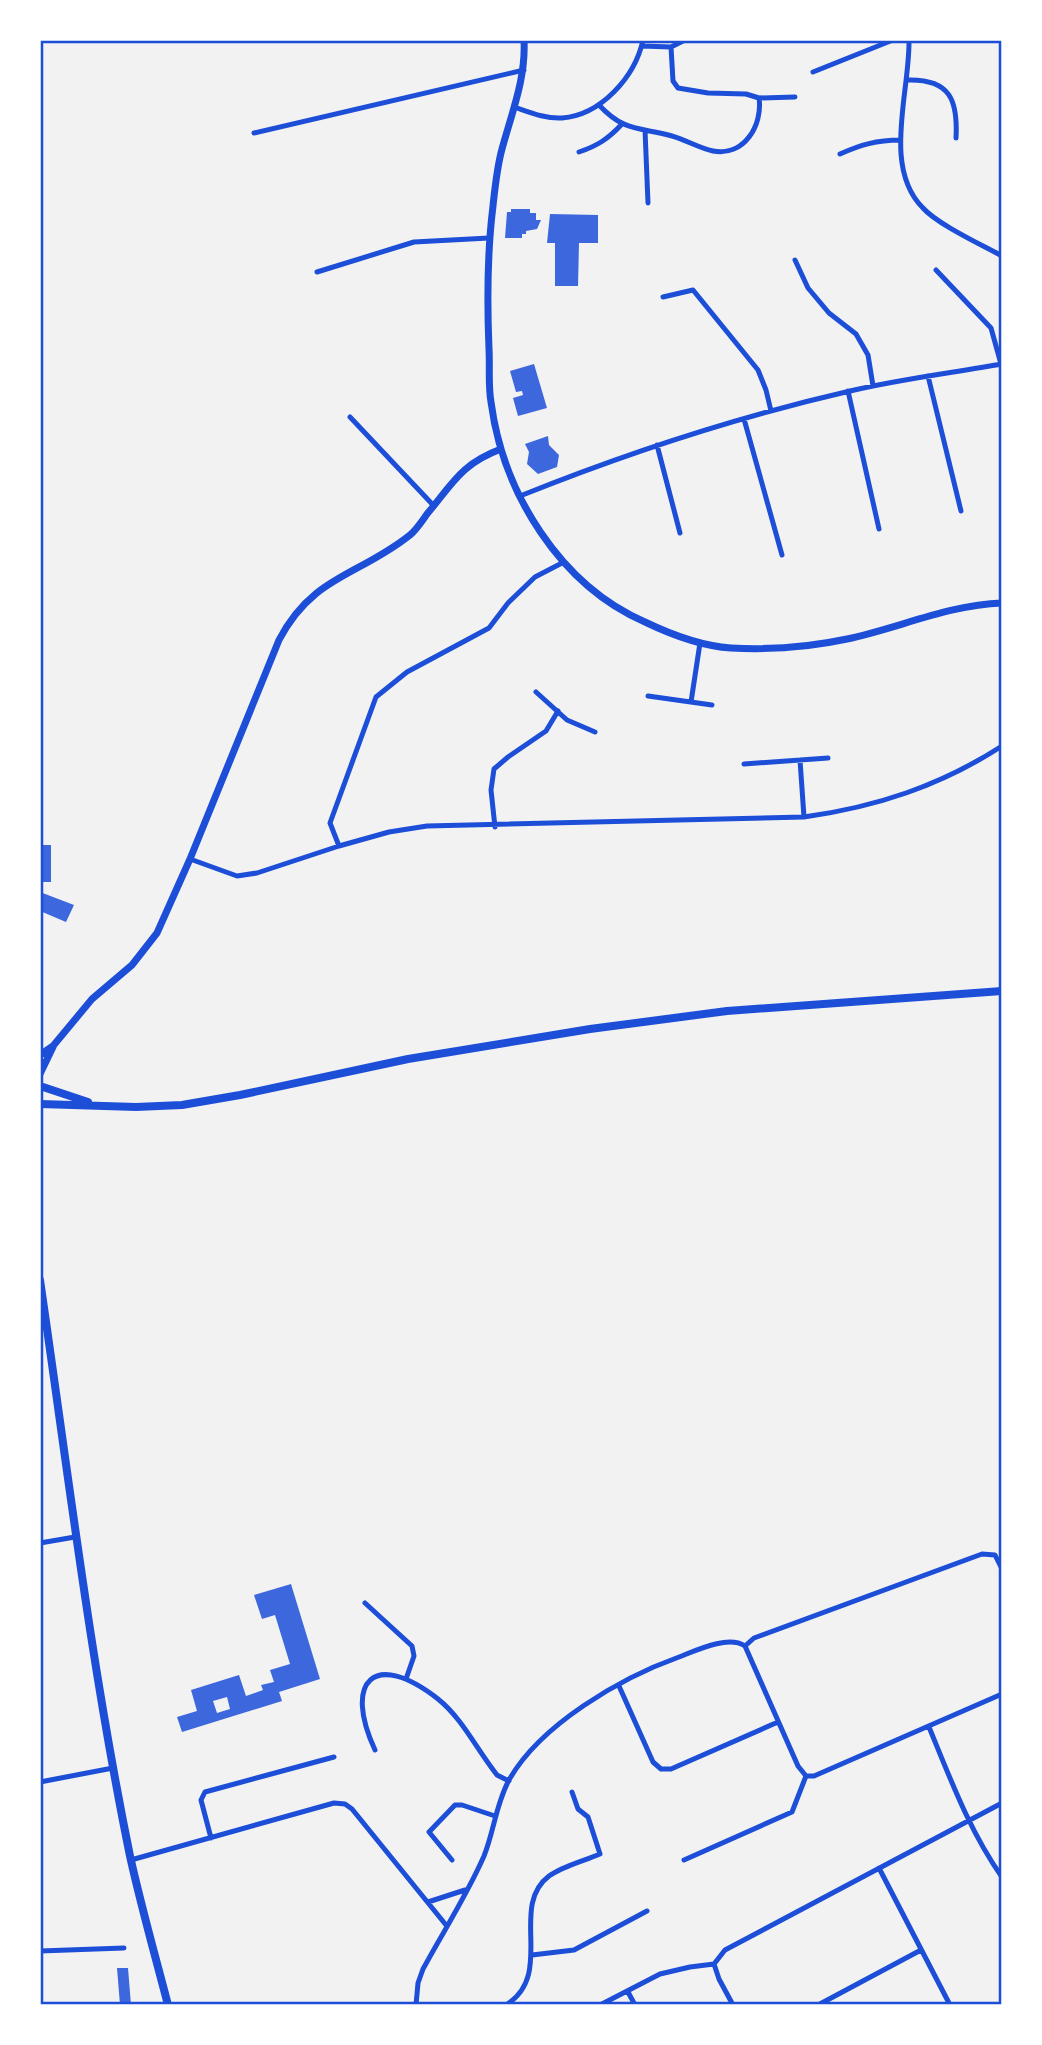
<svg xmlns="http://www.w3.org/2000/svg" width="1042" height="2045" viewBox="0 0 1042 2045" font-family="'IBM Plex Serif',serif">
<rect width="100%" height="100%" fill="#f2f2f2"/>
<path fill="#3d67dc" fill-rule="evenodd" d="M511 209H530V213H536V220H541L537 229 526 231V234H522V238H505L507 212H511Z
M550 214 598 215V243H579L578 286H555V243H547Z
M534 364 547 408 518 416 513 398 523 395 522 391 516 392 510 371Z
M548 436 549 445 559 455 557 467 538 474 527 464 529 452 525 444Z
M40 845H51V882H40Z
M40 892 74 905 66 922 40 911Z
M291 1584 320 1679 279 1692 282 1701 182 1732 177 1717 197 1711 191 1690 239 1675 246 1696 263 1690 261 1685 274 1682 270 1670 290 1664 275 1615 262 1619 254 1595ZM227 1697 230 1709 217 1713 213 1701Z
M117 1968H128L131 2005H120Z"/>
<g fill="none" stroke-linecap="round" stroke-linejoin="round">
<path stroke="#1d4ed8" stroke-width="5" d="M909 40C910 92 882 167 923 208 937 224 982 245 1002 256
M642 46 671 47 685 40
M671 47 673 81 678 88 708 93 746 94 759 98 795 97
M813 72 893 40
M908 80C950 79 958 100 956 138
M599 105C624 132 639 127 672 136 686 140 699 148 713 151 744 157 763 125 759 98
M514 107C529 112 545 119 562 118 601 115 635 77 643 40
M645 130 648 203
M254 133 524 70
M579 152C597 146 608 139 621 125
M840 154C860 145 877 140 900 140
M795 260 808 288 829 313 856 334 868 355 873 386
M936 270 991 328 1001 364
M317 272 414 242 489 238
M663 297 693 290 758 370 766 390 771 411
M928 376 961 511
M848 391 879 529
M350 417 434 506
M744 419 782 555
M657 445 680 533
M520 496C627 453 737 417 850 391 900 379 951 373 1002 364
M536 692 567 720 595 732
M648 696 712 705
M691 702 700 643
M800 760 804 817
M744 764 828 758
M495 827 491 790 494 769 508 757 546 731 558 711
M339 846 330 823 376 697 407 672 489 628 508 603 535 577 562 563
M190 859 237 876 257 873 339 846 389 832 427 826 804 817C876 807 940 786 1002 746
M40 1543 75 1537
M365 1603 412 1646 414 1656 406 1679
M745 1646 754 1638 982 1554 995 1555 1002 1569
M745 1646 798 1766 806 1776
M619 1686 653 1762 661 1769H671L778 1722
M929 1727C950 1778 970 1832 1002 1877
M375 1750C343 1681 374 1649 438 1699 462 1718 477 1750 497 1775L509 1781
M806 1776H814L1002 1694
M40 1782 113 1768
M211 1838 201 1800 205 1792 334 1757
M131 1860 334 1803 345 1804 352 1809 446 1925
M452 1860 429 1832 455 1805H462L495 1816
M684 1860 792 1812 806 1776
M879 1868 950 2005
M428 1902 465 1890
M40 1951 124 1948
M532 1955 574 1950 647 1911
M714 1964 725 1950 1002 1803
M714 1964 719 1979 733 2005
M628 1992 635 2005
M416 2005 418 1983 423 1969C443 1932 467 1895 484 1856 494 1831 496 1804 509 1780 540 1725 620 1678 679 1657 697 1650 728 1635 745 1646
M506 2005C556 1974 508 1907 549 1876 563 1866 584 1861 600 1854L588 1817 578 1809 572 1792
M600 2005 660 1974 690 1967 714 1964
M818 2005 921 1950"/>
<path stroke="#1d4ed8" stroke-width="7" d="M524 40C526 78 512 112 502 149 497 167 495 187 493 206 487 254 487 301 489 349 490 366 488 385 491 402 503 493 560 585 645 622 672 635 701 646 731 648 769 650 810 647 847 639 899 628 948 605 1002 603
M40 1055 53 1046 92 999 132 965 157 933 190 859 279 640C313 575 359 576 410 535 417 529 422 521 427 514 453 483 461 464 501 449
M40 1074 53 1047"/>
<path stroke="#1d4ed8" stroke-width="8" d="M43 1087 88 1102
M40 1104 136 1107 182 1105 240 1095 408 1059 590 1029 727 1011 1002 991
M40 1280C68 1472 91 1665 130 1856 141 1906 155 1955 168 2005"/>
</g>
<rect width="1042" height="2045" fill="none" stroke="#ffffff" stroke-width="84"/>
<rect x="42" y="42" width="958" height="1961" fill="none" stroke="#1d4ed8" stroke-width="2.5"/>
</svg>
